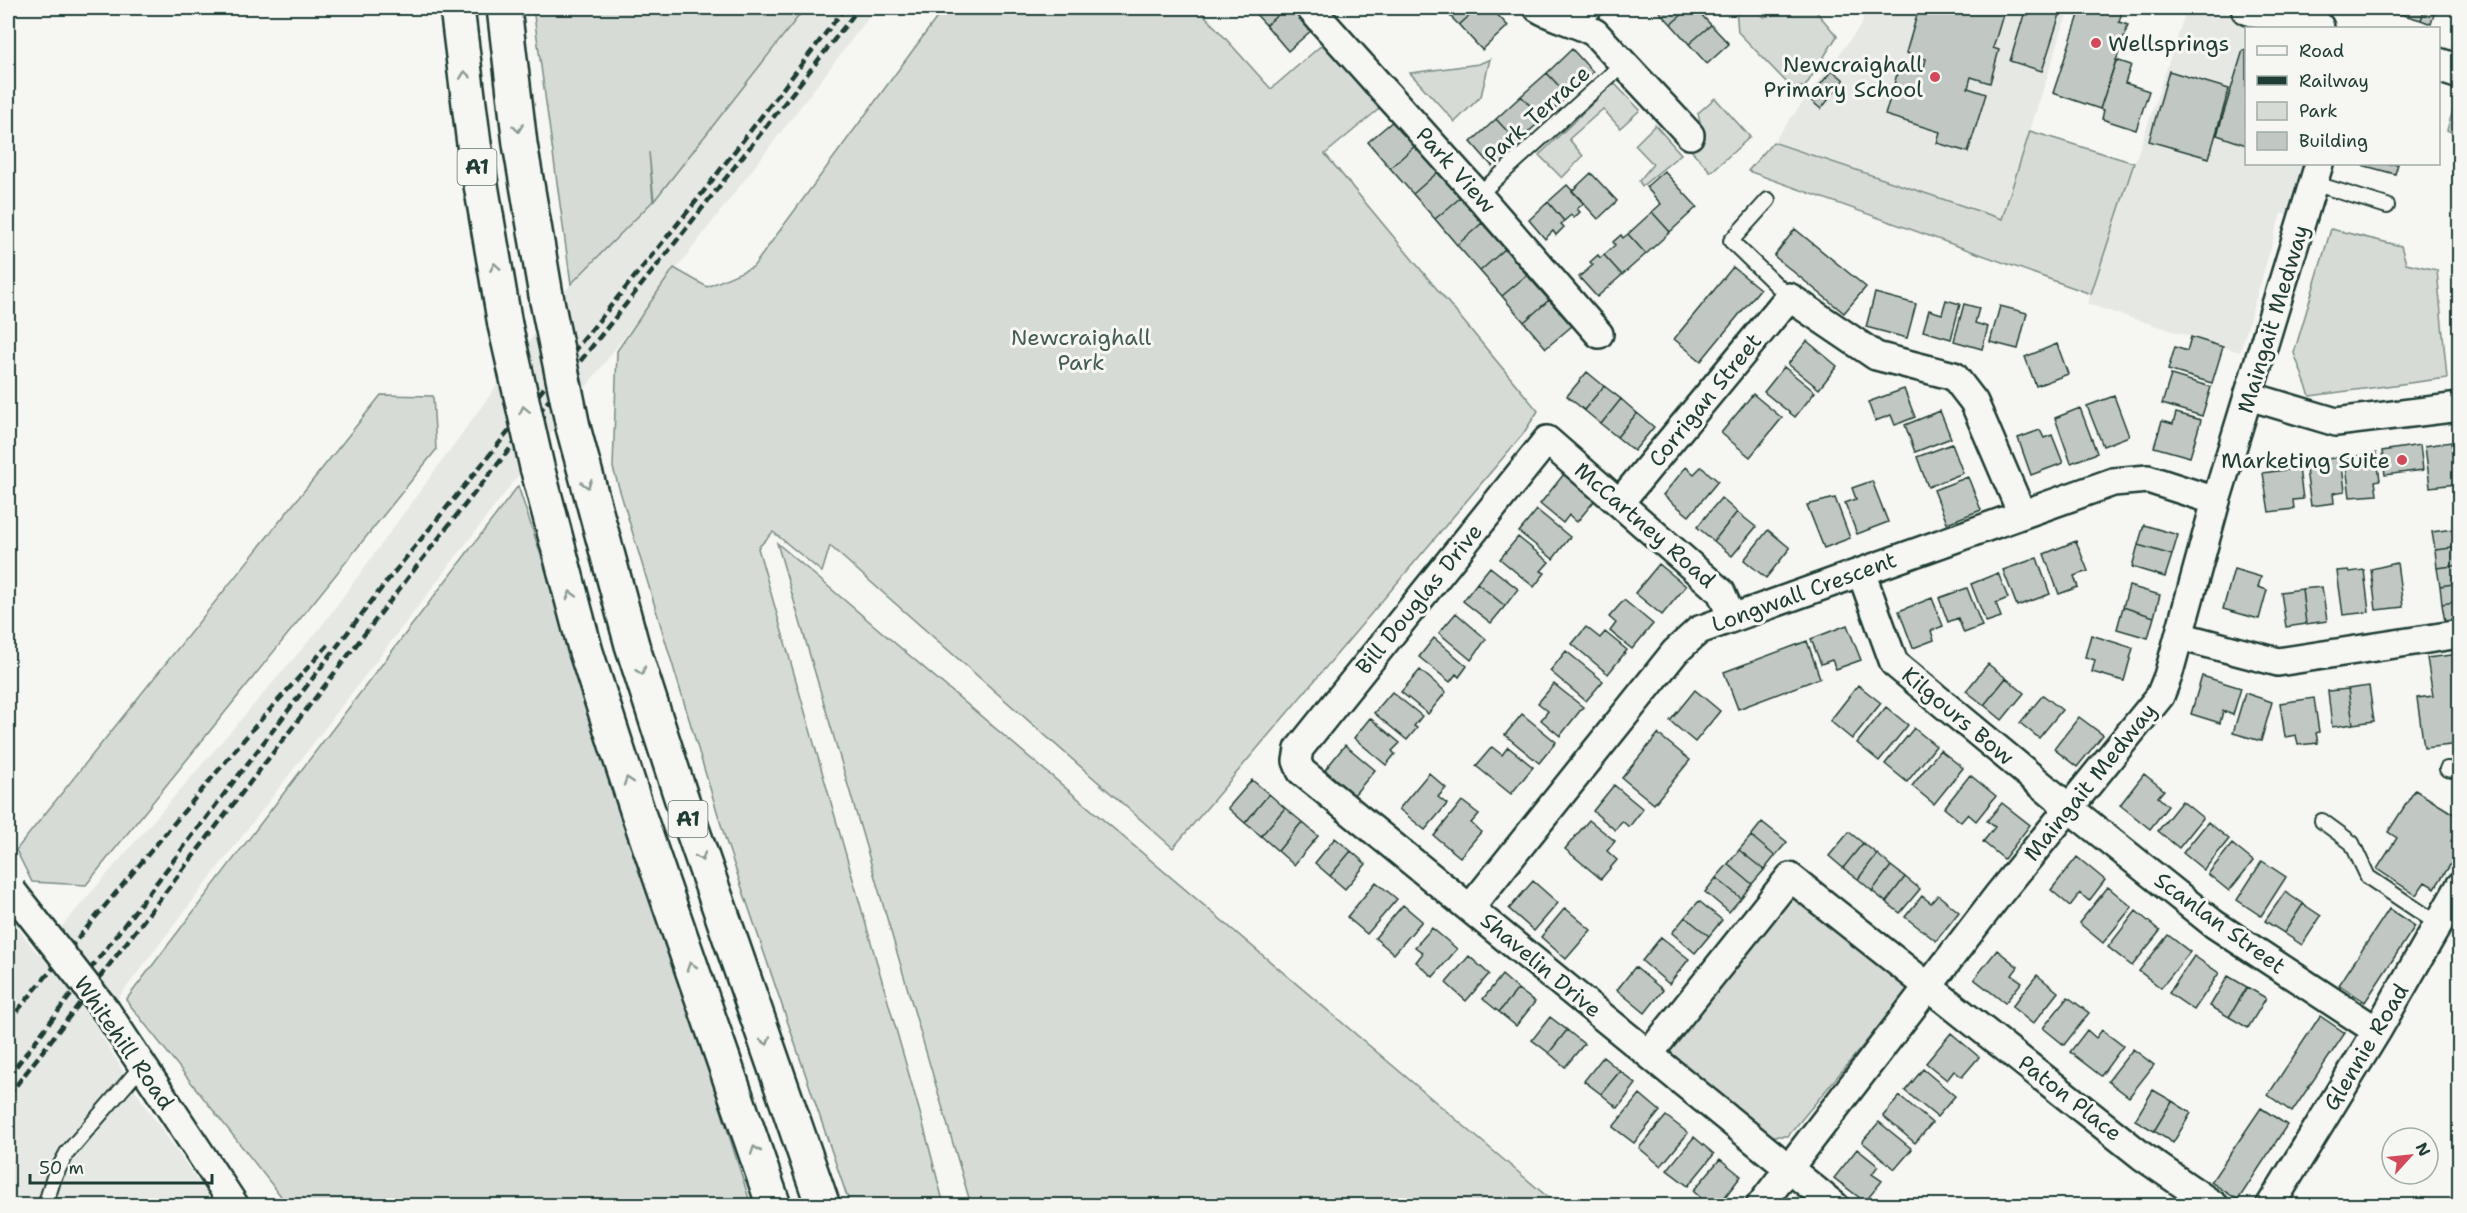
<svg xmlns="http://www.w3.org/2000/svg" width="2467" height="1213" viewBox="0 0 2467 1213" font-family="'Shantell Sans',sans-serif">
<rect width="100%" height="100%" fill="#f6f6f2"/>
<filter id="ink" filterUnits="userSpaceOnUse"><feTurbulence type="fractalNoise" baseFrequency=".0167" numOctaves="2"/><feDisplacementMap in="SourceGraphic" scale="12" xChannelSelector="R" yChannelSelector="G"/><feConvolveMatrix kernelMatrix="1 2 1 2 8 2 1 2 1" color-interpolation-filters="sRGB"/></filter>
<g filter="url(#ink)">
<path fill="#e6e8e4" d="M805 8H876L96 1027 143 1103 215 1205H8V924L12 921 38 954 321 627 571 284 654 201Z
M1865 8H2069L2002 219 1773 142 1862 24Z
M2187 8H2208L2277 28H2246V164H2310L2294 217 2281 213 2240 352 2087 304Z"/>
<path fill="#d6dbd6" stroke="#7a8c85" stroke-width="1.5" d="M533 8H805L654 201 649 152 653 201 571 284Z
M944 8H1198L1271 89 1324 43 1379 109 1325 154 1538 411 1523 434 1173 848 830 546 822 572 773 532 758 548 922 1120 944 1205H850L726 841 613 468 617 351 674 268 707 287 753 267Z
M1736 8H1755L1764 17 1797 8H1813L1837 36 1805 87H1791L1738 32Z
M1490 59 1481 96 1455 122 1410 73 1479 64Z
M1614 83 1640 110 1620 128 1603 109 1569 139 1583 156 1562 178 1539 155Z
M2459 90 2460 136H2459L2447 130Z
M1715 98 1750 137 1711 172 1689 148 1703 135 1698 113Z
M1655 125 1681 154 1642 186 1639 181 1653 164 1635 145Z
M2030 131 2134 163 2091 294 1748 171 1773 142 2002 219Z
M2331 229 2401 246 2406 263 2437 270 2447 378 2310 396 2294 353Z
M381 395 433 396 436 450 86 885 32 882 16 850Z
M518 486 640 853 751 1205H288L126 1000Z
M777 543 1557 1205H971Z
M1794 896 1909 990 1788 1136H1764L1667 1051Z"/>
<path fill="#c1c8c3" stroke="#1f3d34" stroke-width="1.5" d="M1250 8H1286L1266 25Z
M1286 8H1295L1314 28 1288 51 1266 25Z
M1442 8H1478L1459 25Z
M1478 8H1491L1508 26 1482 50 1459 25Z
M1656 8H1690L1671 24Z
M1690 8H1695L1711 25 1689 44 1671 24Z
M1919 8H2005L1993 48 1999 50 1990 83 1971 77 1968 88 1986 94 1968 152 1937 143 1940 132 1885 115 1900 64 1923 71 1926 59 1906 53Z
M2026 8H2062L2042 71 2010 61Z
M2092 8H2108L2122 12 2119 22 2128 25 2100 109 2053 93 2081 9 2090 13Z
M2380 8H2425L2421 20Z
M2425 8H2436L2431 24 2421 20Z
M1711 25 1729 44 1707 64 1689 44Z
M1572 49 1593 72 1568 96 1547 73Z
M2243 50 2246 51V145L2217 135Z
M2116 60 2131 65 2125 83 2149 91 2136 130 2102 119 2104 110 2100 109Z
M1832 70 1844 80 1821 109 1809 99Z
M2169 71 2229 89 2209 158 2149 141Z
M1547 73 1568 96 1543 119 1521 96Z
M1521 96 1543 119 1517 142 1496 119Z
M1496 119 1517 142 1492 166 1471 142Z
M1393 121 1415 146 1390 168 1368 142Z
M1415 146 1438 172 1413 194 1390 168Z
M2358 164H2398L2395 174Z
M1664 171 1697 207 1670 232 1652 212 1661 204 1646 187Z
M1438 172 1460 198 1435 219 1413 194Z
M1591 173 1617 201 1598 219 1572 191Z
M1567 185 1584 203 1577 209 1580 212 1574 218 1571 215 1564 221 1548 202Z
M1460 198 1482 223 1457 245 1435 219Z
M1548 202 1564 221 1561 224 1564 227 1556 235 1553 231 1545 239 1529 220Z
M1652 212 1670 232 1646 254 1628 234Z
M1482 223 1505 249 1480 271 1457 245Z
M1795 229 1866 287 1844 313 1774 256Z
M1628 234 1646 254 1622 275 1604 255 1615 245 1613 242 1621 235 1623 238Z
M1505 249 1527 275 1502 296 1480 271Z
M1598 255 1600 258 1604 255 1622 275 1597 297 1579 277 1593 265 1590 262Z
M1733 267 1760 289 1701 361 1674 339Z
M1527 275 1549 300 1524 322 1502 296Z
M1875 293 1916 304 1907 338 1866 327Z
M1549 300 1572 326 1546 348 1524 322Z
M1946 300 1960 304 1951 339 1923 331 1929 310 1942 314Z
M1964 304 1979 308 1975 323 1988 327 1982 349 1954 341Z
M2000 306 2027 313 2018 349 1990 342Z
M2191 337 2223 347 2212 383 2168 370 2175 347 2187 351Z
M1807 341 1837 366 1819 389 1788 364Z
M2057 344 2068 374 2036 386 2025 357Z
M1784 367 1815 392 1795 417 1764 392Z
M1587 372 1604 386 1584 410 1567 396Z
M2171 375 2211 387 2202 416 2162 404Z
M1604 386 1621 399 1601 424 1584 410Z
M1904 389 1915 417 1895 425 1891 415 1875 421 1868 402Z
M1753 394 1782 418 1750 457 1721 433Z
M2114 396 2129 436 2103 446 2087 406Z
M1621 399 1637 413 1617 437 1601 424Z
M2080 408 2097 453 2071 463 2055 418Z
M1940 411 1951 438 1915 452 1905 425Z
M1637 413 1654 427 1634 451 1617 437Z
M2176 413 2201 420 2190 457 2154 447 2162 421 2173 424Z
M2040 430 2044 438 2052 435 2063 463 2031 475 2018 438Z
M2451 442 2456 484 2430 487 2425 446Z
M1952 444 1963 473 1928 487 1917 457Z
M2420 445 2423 470 2385 475 2382 451Z
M2376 453 2380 480 2375 481 2377 495 2350 497 2345 458Z
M2341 457 2345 491 2333 493 2334 503 2311 506 2305 462Z
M1686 467 1694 474 1701 467 1718 481 1689 516 1663 495Z
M2299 468 2303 499 2293 500 2294 509 2269 512 2263 473Z
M1564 474 1595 500 1577 522 1569 515 1563 523 1540 504Z
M1968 477 1981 510 1947 523 1934 490Z
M1872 481 1888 522 1857 534 1845 503 1856 499 1852 488Z
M1721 498 1737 512 1714 541 1697 527Z
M1835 498 1850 538 1824 548 1807 505Z
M1537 510 1570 537 1553 559 1519 532Z
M1737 512 1756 527 1732 556 1714 541Z
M2144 525 2178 535 2172 555 2138 545Z
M2460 528V547L2435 550 2432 532Z
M1768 530 1790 548 1766 578 1744 560Z
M1518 537 1549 562 1541 571 1545 573 1534 587 1500 559Z
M2076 541 2088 571 2074 576 2078 587 2059 594 2044 554Z
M2138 545 2172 555 2165 577 2132 567Z
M2460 547V565L2437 568 2435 550Z
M2037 558 2050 594 2017 606 2003 570Z
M2397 563 2403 607 2376 610 2371 569Z
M1659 564 1686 586 1662 615 1635 593Z
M2460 565V583L2440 586 2437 568Z
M1490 567 1518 589 1505 606 1477 583Z
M2234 569 2261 577 2258 587 2267 590 2259 619 2223 609Z
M2349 570 2350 572 2364 570 2369 612 2343 615 2337 571Z
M1998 573 2008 598 1996 603 2001 617 1986 622 1971 584Z
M1477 583 1505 606 1491 623 1463 601Z
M2460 583V601L2442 604 2440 586Z
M2129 586 2160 595 2154 617 2123 607Z
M2322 587 2327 621 2306 624 2302 589Z
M1967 588 1982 626 1964 633 1958 618 1948 622 1939 598Z
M2302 589 2306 624 2286 627 2281 592Z
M1932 598 1943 626 1931 631 1934 640 1913 648 1899 611Z
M1624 600 1653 624 1632 649 1610 631 1616 623 1609 617Z
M2460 601V620L2445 622 2442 604Z
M2123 607 2154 617 2148 638 2117 629Z
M1456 613 1486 639 1471 660 1439 633Z
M1847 625 1861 660 1836 669 1832 660 1821 664 1811 639Z
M1586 627 1600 638 1605 632 1627 650 1608 674 1572 644Z
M2091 635 2133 648 2124 681 2092 672 2095 660 2085 657Z
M1434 638 1467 666 1459 677 1456 674 1450 682 1419 657Z
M1807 641 1820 678 1738 709 1724 672Z
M1566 651 1603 681 1586 701 1550 671Z
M2460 654V744L2424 748 2417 698 2433 696 2427 658Z
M1988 664 2006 678 1984 705 1966 691Z
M1420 670 1446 692 1428 714 1401 692Z
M2202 676 2241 688 2233 715 2223 711 2220 723 2191 714Z
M2006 678 2024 693 2002 720 1984 705Z
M1554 684 1583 707 1560 736 1541 720 1548 711 1538 703Z
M1858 685 1881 703 1852 739 1830 721Z
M2369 686 2374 721 2353 724 2348 689Z
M2348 689 2353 724 2332 727 2328 691Z
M1695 690 1720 711 1695 742 1670 721Z
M1392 692 1422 716 1414 726 1417 728 1407 740 1374 713Z
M2245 693 2272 702 2261 741 2233 733Z
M2043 695 2062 710 2039 738 2020 723Z
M2314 698 2319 732 2316 733 2318 743 2298 745 2296 735 2285 737 2280 703Z
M1886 707 1908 725 1879 761 1857 743Z
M1522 714 1556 742 1539 763 1505 735Z
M2079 717 2103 735 2077 767 2054 749Z
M1370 718 1400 743 1392 751 1395 754 1386 765 1354 738Z
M1914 728 1936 746 1907 782 1885 764Z
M1658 734 1690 760 1654 804 1622 778Z
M1345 745 1375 770 1354 795 1325 770Z
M1492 747 1502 755 1508 747 1533 767 1511 794 1476 766Z
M1940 750 1963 768 1934 804 1912 786Z
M1429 773 1446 788 1438 797 1447 804 1425 830 1399 809Z
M2144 774 2164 790 2158 797 2168 806 2150 829 2120 805Z
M1970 775 1996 796 1976 821 1968 814 1961 822 1944 808Z
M1252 780 1269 794 1245 823 1228 808Z
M1614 785 1643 809 1629 827 1622 821 1615 830 1593 811Z
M2415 790 2460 818V828L2451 841 2460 846V850L2435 888 2425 882 2416 895 2377 869 2397 838 2388 832Z
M1269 794 1285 808 1261 836 1245 823Z
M1462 801 1479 814 1471 823 1481 832 1460 857 1434 836Z
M2182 801 2203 818 2179 848 2158 831Z
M2002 803 2030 825 2004 859 1983 842 1995 827 1987 821Z
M1285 808 1302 822 1278 851 1261 836Z
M1589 820 1615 841 1607 851 1617 860 1601 879 1565 849Z
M1302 822 1318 836 1294 865 1278 851Z
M1762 822 1787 842 1775 856 1751 836Z
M2208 822 2229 839 2204 870 2183 853Z
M1849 832 1863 843 1843 868 1829 856Z
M1751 836 1775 856 1764 870 1739 850Z
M1335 838 1351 851 1330 876 1315 863Z
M1863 843 1877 854 1858 879 1843 868Z
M2232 844 2253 861 2229 891 2208 874Z
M1739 850 1764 870 1752 884 1728 864Z
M1351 851 1366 864 1345 889 1330 876Z
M1877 854 1891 866 1872 891 1858 879Z
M2077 857 2105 880 2089 901 2080 893 2070 906 2051 890Z
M2262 861 2286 877 2261 916 2237 900Z
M1728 864 1752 884 1741 898 1716 878Z
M1891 866 1905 877 1886 902 1872 891Z
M1905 877 1920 889 1900 913 1886 902Z
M1716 878 1741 898 1729 912 1705 892Z
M1533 881 1558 903 1534 931 1509 909Z
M1376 882 1397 899 1367 934 1347 917Z
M2108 887 2132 907 2103 943 2079 923Z
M2285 892 2303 904 2284 933 2265 921Z
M1938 895 1959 912 1936 941 1905 917 1922 896 1931 903Z
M1699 901 1722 920 1709 936 1685 917Z
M2303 904 2321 916 2302 945 2284 933Z
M1403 905 1422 921 1394 954 1375 938Z
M1565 908 1591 930 1566 959 1541 937Z
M2389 909 2415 926 2365 1002 2339 985Z
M2136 911 2160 931 2132 966 2108 947Z
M1685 917 1709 936 1695 953 1672 933Z
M1432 928 1457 949 1433 977 1416 962 1423 953 1415 947Z
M2168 935 2190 952 2161 988 2139 971Z
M1661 937 1689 959 1669 984 1642 961Z
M1997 950 2018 967 2012 975 2022 982 2005 1003 1974 979Z
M1469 956 1489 974 1466 1001 1446 983Z
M2194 956 2219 973 2194 1010 2169 993Z
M1635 967 1663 990 1645 1013 1617 990Z
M1502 975 1518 989 1499 1012 1483 999Z
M2037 975 2058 992 2033 1024 2012 1007Z
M2228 976 2247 987 2229 1017 2210 1006Z
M2247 987 2266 998 2248 1028 2229 1017Z
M1518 989 1535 1002 1516 1026 1499 1012Z
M2068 997 2089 1013 2064 1045 2043 1028Z
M2320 1016 2345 1033 2292 1112 2268 1095Z
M1550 1017 1567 1030 1549 1053 1532 1040Z
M1567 1030 1584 1044 1565 1067 1549 1053Z
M2087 1030 2096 1038 2102 1030 2123 1046 2101 1076 2070 1052Z
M1951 1033 1979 1057 1962 1077 1954 1071 1947 1080 1926 1063Z
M2133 1049 2154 1065 2129 1097 2108 1081Z
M1603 1057 1620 1071 1601 1094 1584 1081Z
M1923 1069 1955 1096 1937 1117 1905 1091Z
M1620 1071 1636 1084 1618 1108 1601 1094Z
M2153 1090 2172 1101 2154 1131 2135 1120Z
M1640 1094 1660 1111 1634 1143 1613 1127Z
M1900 1096 1932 1123 1915 1143 1883 1116Z
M2172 1101 2191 1113 2173 1143 2154 1131Z
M2261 1108 2287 1125 2238 1200 2211 1182Z
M1666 1116 1688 1133 1661 1166 1639 1148Z
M1879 1122 1912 1149 1895 1169 1862 1142Z
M1694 1137 1714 1154 1688 1186 1667 1170Z
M1857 1149 1878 1166 1872 1174 1882 1181 1865 1202 1834 1178Z
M1720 1159 1741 1176 1718 1206H1710L1693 1191Z"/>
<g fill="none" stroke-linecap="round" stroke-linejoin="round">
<defs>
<path id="lane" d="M1579 24 1597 8
M2313 183 2387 206
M1478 195 1623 64
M1768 200 1731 241 1789 297
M2447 769 2460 771
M2322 821 2352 843 2368 877 2438 924
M45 1206 54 1177 67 1153 141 1067"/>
<path id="street" d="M1310 8 1478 195 1599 334
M1538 8C1556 19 1577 22 1595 33L1690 135
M2249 396 2336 422 2460 407
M1620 502 1789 297 1876 356 1954 376 1974 402 2022 514
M1861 572 1894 663 2069 808 2214 924 2377 1031
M1732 618 1721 592 1547 440 1299 749 1297 761 1301 771 1835 1206
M2179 636 2278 662 2460 634
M1471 907 1675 652 1699 630 2113 482 2148 479 2216 501
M107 1012 235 1206
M1649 1054 1790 877 2142 1156 2215 1206
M1760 1206 1999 894 2160 696 2168 676 2216 501 2319 164
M2270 1206 2377 1031 2460 886"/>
<path id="primary" d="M457 8 474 144 505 325
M504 8 520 144 547 301
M2248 8 2317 28
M2438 65 2460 72
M573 427 632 645 681 797 823 1206
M537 467 586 652 638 813 774 1206"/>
</defs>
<use href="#lane" stroke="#1f3d34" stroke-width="18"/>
<use href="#street" stroke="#1f3d34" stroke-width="32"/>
<use href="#primary" stroke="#1f3d34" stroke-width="38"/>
<use href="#lane" stroke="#f6f6f2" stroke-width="14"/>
<use href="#street" stroke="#f6f6f2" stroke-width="27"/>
<use href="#primary" stroke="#f6f6f2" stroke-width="33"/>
<path stroke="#1f3d34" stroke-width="4.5" stroke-dasharray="9 4.5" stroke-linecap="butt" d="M8 1022 257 724 328 645
M8 1077 387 581 697 200 845 8
M8 1096 448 526 671 248 859 8"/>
<defs>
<path id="street-bridge" d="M12 891 107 1012"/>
<path id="primary-bridge" d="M547 301 573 427
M505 325 537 467"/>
</defs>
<use href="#street-bridge" stroke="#1f3d34" stroke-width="32" stroke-linecap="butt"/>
<use href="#primary-bridge" stroke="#1f3d34" stroke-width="38" stroke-linecap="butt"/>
<use href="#street-bridge" stroke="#f6f6f2" stroke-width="27"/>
<use href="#primary-bridge" stroke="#f6f6f2" stroke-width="33"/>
</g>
<defs><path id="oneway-chevron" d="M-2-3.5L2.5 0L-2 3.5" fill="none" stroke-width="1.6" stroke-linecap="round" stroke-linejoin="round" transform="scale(1.5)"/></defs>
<g stroke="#8a9a93">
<use href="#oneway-chevron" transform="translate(465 75) rotate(-97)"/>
<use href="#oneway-chevron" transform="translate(518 128) rotate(83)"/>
<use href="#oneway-chevron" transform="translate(495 267) rotate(-100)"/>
<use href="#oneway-chevron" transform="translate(524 410) rotate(-102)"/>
<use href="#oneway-chevron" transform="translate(587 484) rotate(75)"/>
<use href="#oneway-chevron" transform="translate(571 595) rotate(-105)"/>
<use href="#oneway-chevron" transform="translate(641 671) rotate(72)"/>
<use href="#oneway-chevron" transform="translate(628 781) rotate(-108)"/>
<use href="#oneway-chevron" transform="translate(701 857) rotate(71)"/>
<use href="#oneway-chevron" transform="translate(691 966) rotate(-109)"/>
<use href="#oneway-chevron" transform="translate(766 1041) rotate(71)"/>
<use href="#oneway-chevron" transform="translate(755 1150) rotate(-109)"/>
</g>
</g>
<g fill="#d1495b" stroke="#f6f6f2" stroke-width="2">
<circle cx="2096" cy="43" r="6"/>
<circle cx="1935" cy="77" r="6"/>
<circle cx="2402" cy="460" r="6"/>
</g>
<g text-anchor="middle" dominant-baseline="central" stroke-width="6" stroke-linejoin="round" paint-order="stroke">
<g fill="#f6f6f2" stroke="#60746d" stroke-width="1.5">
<rect x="457.5" y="149" width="39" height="36" rx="4.5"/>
<rect x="668.5" y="801" width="39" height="36" rx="4.5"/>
</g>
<g font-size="21" font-weight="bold" fill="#1f3d34">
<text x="477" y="167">A1</text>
<text x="688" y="819">A1</text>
</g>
<g font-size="22" fill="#1f3d34" stroke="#f6f6f2" text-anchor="end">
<text x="2108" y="43" text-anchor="start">Wellsprings</text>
<text x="1923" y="64">Newcraighall<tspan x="1923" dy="25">Primary School</tspan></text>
<text x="2390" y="460">Marketing Suite</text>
</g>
<g font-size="22" fill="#1f3d34" stroke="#f6f6f2">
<text transform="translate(1537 114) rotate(-42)">Park Terrace</text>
<text transform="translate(1456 170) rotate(48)">Park View</text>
<text transform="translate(2273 319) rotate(-73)">Maingait Medway</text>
<text transform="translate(1705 400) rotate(-51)">Corrigan Street</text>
<text transform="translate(1645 525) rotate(41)">McCartney Road</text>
<text transform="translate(1804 592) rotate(-20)">Longwall Crescent</text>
<text transform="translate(1419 599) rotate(-51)">Bill Douglas Drive</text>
<text transform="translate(1958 716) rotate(40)">Kilgours Bow</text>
<text transform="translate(2090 782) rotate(-51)">Maingait Medway</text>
<text transform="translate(2220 923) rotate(36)">Scanlan Street</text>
<text transform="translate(1541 965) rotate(40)">Shavelin Drive</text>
<text transform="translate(124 1043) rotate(55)">Whitehill Road</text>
<text transform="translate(2366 1047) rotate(-59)">Glennie Road</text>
<text transform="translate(2070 1098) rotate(38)">Paton Place</text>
</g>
<g font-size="22" fill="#445d54" stroke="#f6f6f2">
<text x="1081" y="337">Newcraighall<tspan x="1081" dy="25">Park</tspan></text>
</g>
</g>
<rect width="2467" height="1213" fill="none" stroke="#f6f6f2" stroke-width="30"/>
<rect x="15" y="15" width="2437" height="1183" fill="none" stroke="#1f3d34" stroke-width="2" filter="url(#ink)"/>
<rect x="2245" y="27" width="195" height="138" fill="#f6f6f2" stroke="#a0aca6" stroke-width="1.5"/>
<rect x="2257" y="46" width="30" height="9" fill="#f6f6f2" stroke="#a0aca6" stroke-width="1.5"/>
<text x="2299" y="57" font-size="18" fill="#1f3d34">Road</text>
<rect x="2257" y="76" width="30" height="9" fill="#1f3d34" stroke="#a0aca6" stroke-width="1.5"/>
<text x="2299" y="87" font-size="18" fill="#1f3d34">Railway</text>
<rect x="2257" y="102" width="30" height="18" fill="#d6dbd6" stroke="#a0aca6" stroke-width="1.5"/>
<text x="2299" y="117" font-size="18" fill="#1f3d34">Park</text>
<rect x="2257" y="132" width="30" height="18" fill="#c1c8c3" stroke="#a0aca6" stroke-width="1.5"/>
<text x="2299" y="147" font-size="18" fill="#1f3d34">Building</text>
<g transform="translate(2410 1156) rotate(63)"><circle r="28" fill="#f6f6f2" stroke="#a0aca6" stroke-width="1.5"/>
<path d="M0-4.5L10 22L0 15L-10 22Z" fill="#d1495b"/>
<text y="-9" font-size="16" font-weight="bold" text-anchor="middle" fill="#1f3d34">N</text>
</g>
<path d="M30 1174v9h182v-9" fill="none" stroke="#1f3d34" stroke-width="3"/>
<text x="39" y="1174" font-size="18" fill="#1f3d34" stroke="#f6f6f2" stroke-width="4.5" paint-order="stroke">50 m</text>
</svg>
